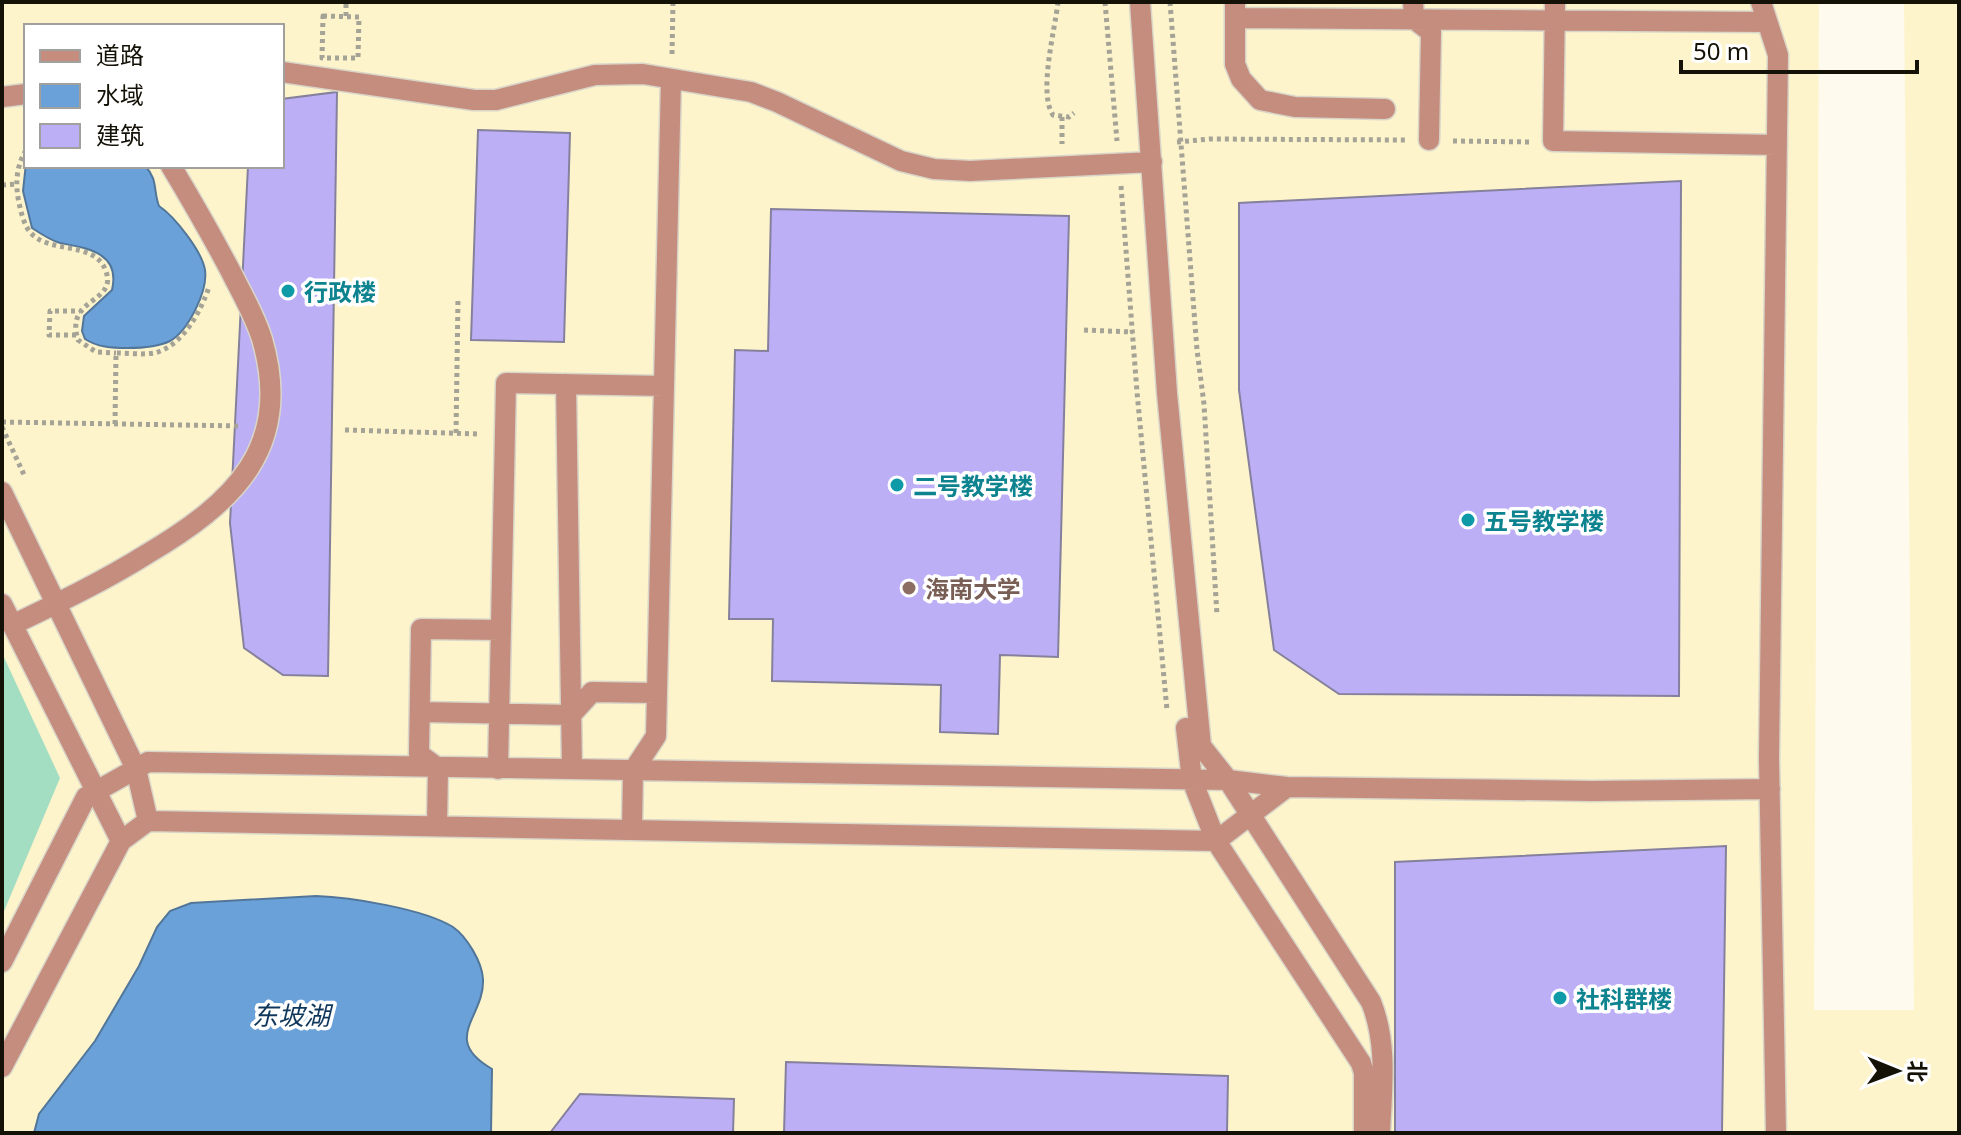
<svg xmlns="http://www.w3.org/2000/svg" width="1961" height="1135" viewBox="0 0 1961 1135" font-family="'Noto Sans','Noto Sans SC',sans-serif">
<rect width="100%" height="100%" fill="#fefbee"/>
<path fill="#fdf4cc" fill-rule="evenodd" d="M2 2H1819L1814 1010H1914L1904 2H1959V1133H2ZM26 26H282V166H26Z"/>
<path fill="#a3dec3" d="M2 653 60 778 2 916Z"/>
<path fill="#6ba1d9" stroke="#51769a" stroke-width="2" d="M26 163V166H145C158 179 153 190 159 206 174 216 202 251 205 270 208 291 188 331 170 341 158 347 140 348 127 348 112 348 97 347 85 339L82 331 84 316 112 290C121 252 86 248 60 243 50 240 41 234 32 228L23 191Z
M316 896C350 897 424 909 453 927 467 937 482 962 483 979 485 1017 440 1039 492 1069L491 1133H34L39 1114 95 1041 139 966 157 927 170 911 191 903Z"/>
<path fill="#bcaff6" stroke="#85809c" stroke-width="2" d="M337 92 328 676 283 675 244 648 230 523 248 166H282V99Z
M478 130 570 133 564 342 471 340Z
M1681 181 1679 696 1339 694 1274 650 1239 390V203Z
M771 209 1069 216 1058 657 1000 655 998 734 940 732 941 685 772 681 773 619H729L735 350 768 351Z
M1726 846 1722 1133H1395V862Z
M786 1062 1228 1076 1227 1133H784Z
M580 1094 734 1099 733 1133H550Z"/>
<g fill="none" stroke-linecap="round" stroke-linejoin="round">
<defs>
<path id="minor" d="M1140 2 1167 393 1201 746 1228 780 1371 1002C1388 1044 1382 1088 1380 1133
M1235 2V64L1241 79 1260 100 1295 107 1385 109
M1413 2 1414 19 1431 32 1429 140
M1555 2 1553 141 1777 145
M1761 2 1778 55 1769 758 1776 1133
M1235 18 1767 22
M282 72 474 100H496L595 75 643 74 751 92 777 102 901 161 934 169 970 171 1152 162
M2 97 26 94
M566 384 572 769
M2 492 136 769 148 821
M2 604 121 841
M12 625C58 603 104 581 147 554 233 503 294 448 262 339 255 316 242 294 231 272 212 236 192 201 171 166
M420 712 571 715 592 692 657 693
M1186 728 1192 780 1216 841 1361 1063 1364 1073V1133
M498 769 506 383 664 386
M437 826 438 768 419 754 421 629 501 630
M632 830 633 771 656 736 671 79
M2 962 86 797 148 762 1228 780 1287 787 1593 791 1770 789
M2 1067 121 841 148 821 1216 841 1287 787"/>
</defs>
<use href="#minor" stroke="#d9d6c9" stroke-width="23"/>
<path stroke="#a5a296" stroke-width="5" stroke-dasharray="4 4" stroke-linecap="butt" d="M1058 2C1055 30 1038 93 1053 115L1069 117 1074 113
M1105 2 1117 141
M1170 2 1197 350 1204 404 1217 615
M323 16 359 17 358 58H322Z
M346 16V2
M672 54 673 2
M1062 117V144
M1453 141 1531 142
M1177 142 1210 139 1407 140
M26 150C16 167 15 184 19 203 21 212 24 225 30 232 48 254 94 241 105 269 120 304 64 296 78 340L96 352 116 353
M2 185 16 184
M1121 186 1137 392 1167 710
M1084 330 1133 332
M76 335H49L50 311H80
M2 422 241 426
M115 424 116 353C128 353 142 355 154 353 182 347 201 311 209 287
M2 427 25 477
M345 430 480 434
M456 433 458 299"/>
<use href="#minor" stroke="#c58d7d" stroke-width="20"/>
</g>
<g fill="#0f9aa8" stroke="#fff" stroke-width="3">
<circle cx="288" cy="291" r="8"/>
<circle cx="897" cy="485" r="8"/>
<circle cx="1468" cy="520" r="8"/>
<circle cx="1560" cy="998" r="8"/>
</g>
<circle fill="#8d6e63" stroke="#fff" stroke-width="3" cx="909" cy="588" r="8"/>
<g text-anchor="middle" dominant-baseline="central" stroke-width="7" stroke-linejoin="round" paint-order="stroke">
<g font-size="24" font-weight="bold" fill="#0d838f" stroke="#fff" text-anchor="start">
<text x="304" y="291">行政楼</text>
<text x="913" y="485">二号教学楼</text>
<text x="1484" y="520">五号教学楼</text>
<text x="1576" y="998">社科群楼</text>
</g>
<g font-size="24" font-weight="bold" fill="#785e54" stroke="#fff" text-anchor="start">
<text x="925" y="588">海南大学</text>
</g>
<g font-size="26" font-style="italic" fill="#0f375c" stroke="#fff">
<text x="291" y="1015">东坡湖</text>
</g>
</g>
<rect width="1961" height="1135" fill="none" stroke="#141107" stroke-width="8"/>
<rect x="24" y="24" width="260" height="144" fill="#ffffff" stroke="#a1a09c" stroke-width="2"/>
<rect x="40" y="50" width="40" height="12" fill="#c58d7d" stroke="#a1a09c" stroke-width="2"/>
<text x="96" y="64" font-size="24" fill="#141107">道路</text>
<rect x="40" y="84" width="40" height="24" fill="#6ba1d9" stroke="#a1a09c" stroke-width="2"/>
<text x="96" y="104" font-size="24" fill="#141107">水域</text>
<rect x="40" y="124" width="40" height="24" fill="#bcaff6" stroke="#a1a09c" stroke-width="2"/>
<text x="96" y="144" font-size="24" fill="#141107">建筑</text>
<g transform="translate(1897 1071) rotate(91)" stroke="#ffffff" stroke-width="6" paint-order="stroke">
<path d="M0-6L14 30L0 20L-14 30Z" fill="#141107"/>
<text y="-12" font-size="22" font-weight="bold" text-anchor="middle" fill="#141107">北</text>
</g>
<path d="M1681 60v12h236v-12" fill="none" stroke="#141107" stroke-width="4"/>
<text x="1693" y="60" font-size="24" fill="#141107" stroke="#ffffff" stroke-width="6" paint-order="stroke">50 m</text>
</svg>
